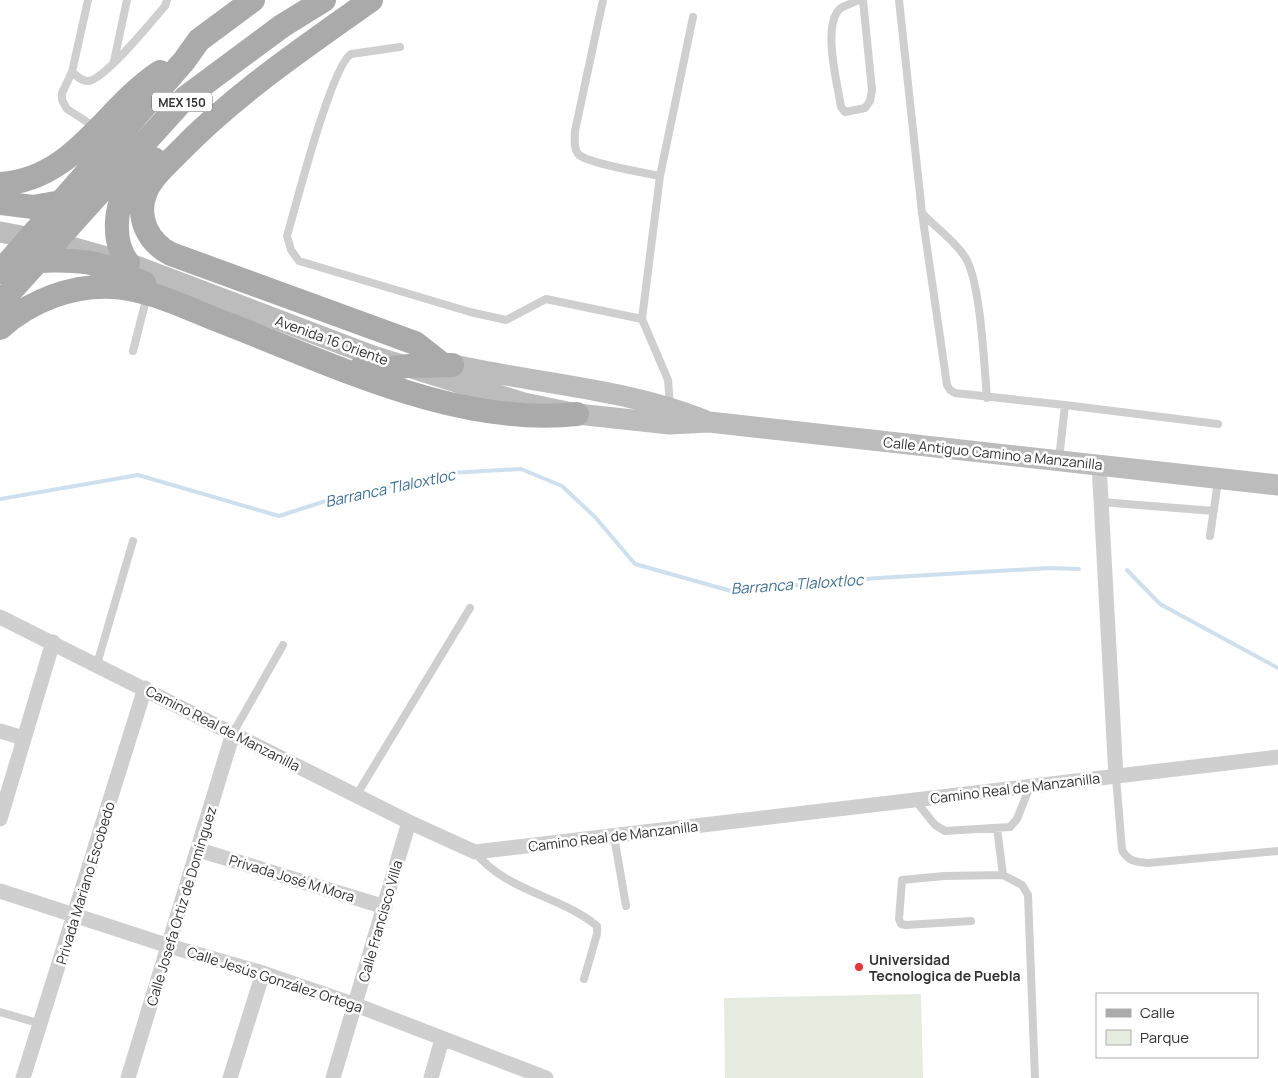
<svg xmlns="http://www.w3.org/2000/svg" width="1278" height="1078" viewBox="0 0 1278 1078" font-family="Manrope,sans-serif">
<rect width="100%" height="100%" fill="#fff"/>
<path fill="#e5ebde" d="M921 994 923 1078H725L724 998Z"/>
<g fill="none" stroke-linecap="round" stroke-linejoin="round">
<path stroke="#cee0ee" stroke-width="4" d="M0 499 138 475 279 516 338 497 450 473 521 469 562 486 595 517 635 564 731 591 878 578 1050 568 1079 569
M1127 570 1160 604 1278 668"/>
<path stroke="#cfcfcf" stroke-width="8" d="M88 0 72 72 62 93V100L67 109 95 127
M603 0 575 131C575 138 573 147 578 154 586 163 645 173 660 176
M859 0C853 3 846 5 841 8 821 23 838 86 841 107L845 112 865 108 870 101 872 90 863 0
M899 0 922 213 947 385 950 390 955 393 1065 405 1059 459
M400 47 351 54C331 67 296 205 287 236L291 250 299 261 470 312 506 320 546 299 642 319
M114 61 127 0
M72 72C77 76 82 82 89 81 106 78 152 21 165 6L167 0
M922 213C935 227 955 241 965 257 981 282 984 365 987 398
M133 351 147 296
M670 405 668 380 642 319 660 176 693 17
M1065 405 1218 424
M1101 502 1214 511
M1210 536 1218 481
M97 664 133 541
M233 733 283 645
M1116 777 1122 850C1128 861 1135 862 1148 863L1278 851
M356 796 470 608
M915 800 935 825 945 831 1010 827 1017 819 1030 786
M997 828 1003 875 1022 885 1028 895 1035 1078
M614 836 626 906
M475 852C505 891 561 896 597 926V934L584 979
M971 921 906 925 901 924 899 919 902 880 944 876 1003 875
M0 1012 41 1024"/>
<path stroke="#cfcfcf" stroke-width="15" d="M1099 464 1116 777
M0 617 409 822 475 852 1278 757
M0 731 23 738
M0 819 53 642
M199 850 385 907
M0 891 169 946 263 973 356 1005 546 1078
M23 1078 145 688
M128 1078 233 733
M230 1078 263 973
M333 1078 409 822
M431 1078 442 1039"/>
<path stroke="#bcbcbc" stroke-width="21" d="M0 232 54 242 128 263 373 356 524 403 577 414 670 424 709 422 1278 485
M436 361C525 383 618 386 704 420"/>
<path stroke="#aaa" stroke-width="24" d="M371 0C304 48 236 93 178 153 166 165 150 179 145 194 136 219 149 243 171 254L415 343 438 361
M0 184C74 180 104 109 160 72
M0 203 33 207 67 201
M128 263C112 242 114 207 129 185 136 175 146 167 154 159
M1 271C25 257 85 258 112 269 122 273 133 279 144 283
M0 272 184 61 199 40 253 0
M0 303 185 98 282 26 324 0
M0 328C30 301 73 284 114 287 153 290 190 310 225 323 334 365 458 427 577 414
M362 367 381 370 408 366 452 365"/>
</g>
<circle fill="#e7363b" stroke="#fff" stroke-width="2" cx="859" cy="967" r="5"/>
<g text-anchor="middle" dominant-baseline="central" stroke-width="5" stroke-linejoin="round" paint-order="stroke">
<rect fill="#fff" stroke="#707070" stroke-width="1" x="152" y="92.5" width="60" height="19" rx="4"/>
<g font-size="12" font-weight="bold" fill="#323232">
<text x="182" y="102">MEX 150</text>
</g>
<g font-size="14" fill="#323232" stroke="#fff">
<text transform="translate(332 340) rotate(20)">Avenida 16 Oriente</text>
<text transform="translate(993 453) rotate(6)">Calle Antiguo Camino a Manzanilla</text>
<text transform="translate(223 728) rotate(27)">Camino Real de Manzanilla</text>
<text transform="translate(1015 788) rotate(-7)">Camino Real de Manzanilla</text>
<text transform="translate(613 836) rotate(-7)">Camino Real de Manzanilla</text>
<text transform="translate(292 878) rotate(17)">Privada José M Mora</text>
<text transform="translate(85 883) rotate(-73)">Privada Mariano Escobedo</text>
<text transform="translate(181 906) rotate(-73)">Calle Josefa Ortiz de Domínguez</text>
<text transform="translate(380 921) rotate(-74)">Calle Francisco Villa</text>
<text transform="translate(275 979) rotate(18)">Calle Jesús González Ortega</text>
</g>
<g font-size="14" font-weight="bold" fill="#323232" stroke="#fff" text-anchor="start">
<text x="869" y="959">Universidad<tspan x="869" dy="16">Tecnologica de Puebla</tspan></text>
</g>
<g font-size="15" font-style="italic" fill="#3e7096" stroke="#fff">
<text transform="translate(390 488) rotate(-12)">Barranca Tlaloxtloc</text>
<text transform="translate(797 584) rotate(-4)">Barranca Tlaloxtloc</text>
</g>
</g>
<rect x="1096" y="993" width="162" height="65" fill="#ffffff" stroke="#adadad"/>
<rect x="1106" y="1009" width="25" height="8" fill="#aaaaaa" stroke="#adadad"/>
<text x="1140" y="1018" font-size="15" fill="#323232">Calle</text>
<rect x="1106" y="1030" width="25" height="15" fill="#e5ebde" stroke="#adadad"/>
<text x="1140" y="1043" font-size="15" fill="#323232">Parque</text>
</svg>
